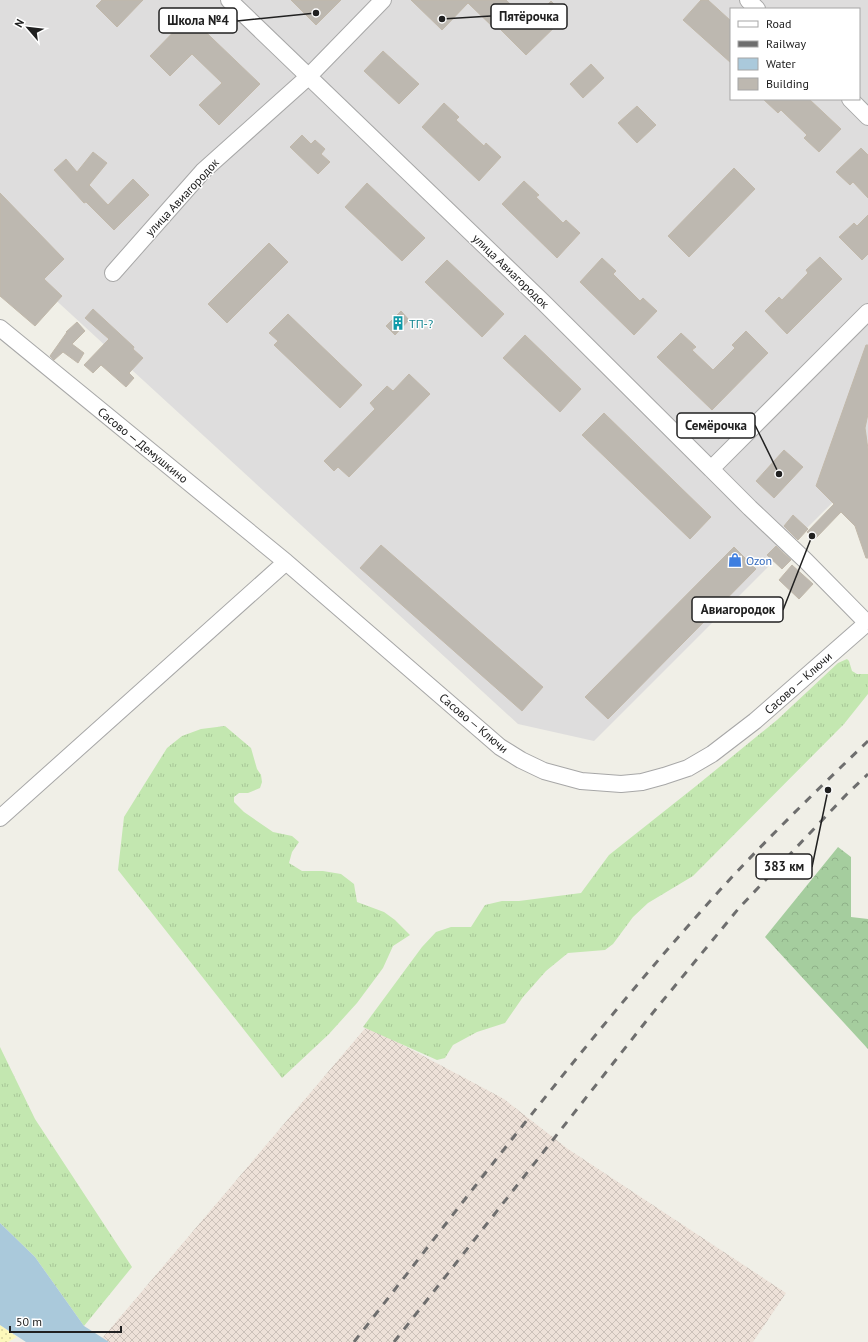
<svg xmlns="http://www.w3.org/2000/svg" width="868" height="1342" viewBox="0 0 868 1342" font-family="'PT Sans',sans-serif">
<defs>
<pattern id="military-cross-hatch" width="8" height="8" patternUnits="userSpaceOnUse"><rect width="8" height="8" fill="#ede1d8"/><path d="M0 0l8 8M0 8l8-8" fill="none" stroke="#cbc1b9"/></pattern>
<pattern id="grass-tufts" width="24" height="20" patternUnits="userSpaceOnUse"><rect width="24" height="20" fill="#c3e7b0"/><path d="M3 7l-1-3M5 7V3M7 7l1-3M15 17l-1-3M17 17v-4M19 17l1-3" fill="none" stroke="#a7c697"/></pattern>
<pattern id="forest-crowns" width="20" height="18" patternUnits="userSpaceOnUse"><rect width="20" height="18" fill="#a5cd9e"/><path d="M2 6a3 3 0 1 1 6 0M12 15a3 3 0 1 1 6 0" fill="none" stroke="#8eb088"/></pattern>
<pattern id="sand-dots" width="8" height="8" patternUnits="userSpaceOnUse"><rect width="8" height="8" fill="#fcf8ba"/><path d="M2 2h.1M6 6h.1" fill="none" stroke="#d8d4a0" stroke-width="1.8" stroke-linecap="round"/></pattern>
</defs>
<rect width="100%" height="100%" fill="#f0efe7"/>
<path fill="#dedddd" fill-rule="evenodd" d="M0 0H868V441L840 495 594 741 518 724 0 249ZM731 9H859V99H731Z"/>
<path fill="url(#military-cross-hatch)" d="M367 1026 504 1099 568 1149 786 1293 753 1342H99Z"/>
<path fill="url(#grass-tufts)" d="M847 659 849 661 852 671 857 674H868V694L844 724 693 876 648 903 633 917 613 944 605 950 568 953 546 971 523 997 505 1023 477 1032 453 1045 445 1058 437 1060 363 1027 422 947 436 932 451 927H471L485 905 502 901H519L581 893 609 855 696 786 777 720 838 663Z
M225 726 251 748 257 769 261 775 262 782 260 788 248 793H239L234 797V802L244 812 273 832 292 836 299 842 292 852 289 863 302 871H323L341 874 354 884 357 902 384 912 395 920 410 935 393 946 383 968 357 1003 329 1034 282 1078 118 870 124 817 167 748 182 736 201 729Z
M0 1047 35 1119 132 1267 84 1326 35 1257 0 1223Z"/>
<path fill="url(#forest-crowns)" d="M838 847 851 857V917L868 919V1049L765 937Z"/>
<path fill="url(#sand-dots)" d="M0 1325 17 1337 8 1342H0Z"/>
<path fill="#aac9db" d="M0 1223 35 1257 84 1326 109 1342H26L0 1325Z"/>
<path fill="#bdb8b0" stroke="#c1b8aa" d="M102 0H143L117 27 96 6Z
M291 0H341L316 25Z
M411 0H506L530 23 551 1 566 16 526 55 497 26 495 29 468 3 442 30Z
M701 0H708L731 21V63L683 20Z
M189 16 260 84 219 125 199 105 222 83 192 54 170 76 150 56Z
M383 51 419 84 399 104 364 71Z
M591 64 604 78 583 98 570 84Z
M763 99H809L841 129 819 152 804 138 807 135 781 110 778 113Z
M444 103 459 117 456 120 484 146 486 143 501 157 479 181 422 127Z
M637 106 656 125 637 143 618 123Z
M302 135 311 144 315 140 325 149 321 154 330 162 318 174 290 147Z
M861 148 868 155V198L853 182 850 185 836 172Z
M93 152 107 163 89 185 108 205 133 179 149 195 114 230 86 202 84 203 54 170 66 159 77 172Z
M734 168 755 189 689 257 668 236Z
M524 181 539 195 536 197 563 223 566 220 580 233 557 258 502 204Z
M367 183 425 238 402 261 345 207Z
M0 193 64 259 44 279 62 296 35 326 0 296Z
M868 215V254L862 260 839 237 854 223 857 226Z
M269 243 288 262 227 323 208 304Z
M820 257 842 279 787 334 765 311 779 297 782 300 808 273 806 270Z
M602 258 616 271 613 274 640 301 643 298 657 311 634 335 580 282Z
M447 260 504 314 482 337 425 282Z
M93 309 134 347 133 349 143 358 129 373 134 378 126 387 101 365 93 373 84 365 109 339 85 318Z
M401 311 409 320 395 335 386 326Z
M288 314 362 385 340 408 274 345 278 341 269 333Z
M77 322 85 331 72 344 84 353 78 363 63 352 54 360 50 356 67 332H66Z
M746 331 768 353 712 410 657 357 681 333 696 347 692 350 713 370 735 348 732 345Z
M525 335 581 389 560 412 503 358Z
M866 345H868V414L865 428 868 449V558H866L855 526 841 512 815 539 807 532 834 504 816 486Z
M409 374 430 394 349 477 338 467 334 471 324 461 375 409 370 403 387 386 393 391Z
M604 413 711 517 690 539 582 435Z
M784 450 803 467 774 498 756 481Z
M793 515 808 529 798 540 784 526Z
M381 545 543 687 522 711 360 568Z
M776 546 791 560 782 569 767 555Z
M734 547 756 569 608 719 585 697Z
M792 565 813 584 799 599 779 580Z"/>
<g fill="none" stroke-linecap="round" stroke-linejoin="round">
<defs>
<path id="minor" d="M229 0 542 301 711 469
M748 0 757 9
M850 99 868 117
M113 273 203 171 308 77 383 0
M0 328 286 562 500 747 521 760 544 771 581 781 621 784 642 782 664 776 688 768 712 754 755 721 868 622
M866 622 806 561 750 508 711 469 868 312
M0 818 286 562"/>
</defs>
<use href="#minor" stroke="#a7a7a7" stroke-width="18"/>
<use href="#minor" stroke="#fff" stroke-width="16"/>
<path stroke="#6e6e6e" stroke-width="3" stroke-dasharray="8 8" stroke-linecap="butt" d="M354 1342C468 1196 580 1047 703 909 755 850 812 795 868 741
M394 1342 651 1015 739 908 846 795 868 774"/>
</g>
<defs>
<symbol id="building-bare" viewBox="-9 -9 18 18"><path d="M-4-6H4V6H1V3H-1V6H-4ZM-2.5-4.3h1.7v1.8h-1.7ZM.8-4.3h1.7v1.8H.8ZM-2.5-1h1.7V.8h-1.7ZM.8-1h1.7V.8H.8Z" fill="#0f9aa8" stroke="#fff" stroke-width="2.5" paint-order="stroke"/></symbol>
<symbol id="shop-bare" viewBox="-9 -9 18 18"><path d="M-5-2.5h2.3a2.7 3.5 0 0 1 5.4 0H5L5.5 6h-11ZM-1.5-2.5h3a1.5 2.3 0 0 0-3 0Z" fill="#3f7fe0" stroke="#fff" stroke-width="2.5" paint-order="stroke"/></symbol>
</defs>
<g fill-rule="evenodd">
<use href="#building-bare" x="388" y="313" width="20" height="20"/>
<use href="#shop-bare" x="725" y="550" width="20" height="20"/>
</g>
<g text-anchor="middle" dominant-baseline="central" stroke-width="3" stroke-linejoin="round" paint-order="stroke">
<g font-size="12" fill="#202020" stroke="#fff">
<text transform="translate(182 197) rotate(-47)">улица Авиагородок</text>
<text transform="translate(511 271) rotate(44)">улица Авиагородок</text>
<text transform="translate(143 445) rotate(39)">Сасово — Демушкино</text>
<text transform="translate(798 683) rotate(-42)">Сасово — Ключи</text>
<text transform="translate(474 723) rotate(40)">Сасово — Ключи</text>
</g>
<g font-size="12" fill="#0d838f" stroke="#fff" text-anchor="start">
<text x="409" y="323">ТП-?</text>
</g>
<g font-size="12" fill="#366cbe" stroke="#fff" text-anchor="start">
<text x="746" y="560">Ozon</text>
</g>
</g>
<path fill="none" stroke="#202020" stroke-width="1.5" d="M442 19L491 16M316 13L237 21M779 474L755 425M812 536L783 610M828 790L812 867"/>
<g fill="#202020" stroke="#fff" stroke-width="1.5">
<circle cx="442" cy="19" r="4"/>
<circle cx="316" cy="13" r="4"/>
<circle cx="779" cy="474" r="4"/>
<circle cx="812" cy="536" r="4"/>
<circle cx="828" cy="790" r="4"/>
</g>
<g fill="#fff" stroke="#202020" stroke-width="1.5">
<rect x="491" y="4" width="76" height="25" rx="4"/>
<rect x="159" y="8" width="78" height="25" rx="4"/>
<rect x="677" y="413" width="78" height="25" rx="4"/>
<rect x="692" y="597" width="91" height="25" rx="4"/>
<rect x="756" y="854" width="56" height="25" rx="4"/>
</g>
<g font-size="13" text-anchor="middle" font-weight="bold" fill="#202020">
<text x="529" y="21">Пятёрочка</text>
<text x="198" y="25">Школа №4</text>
<text x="716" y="430">Семёрочка</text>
<text x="738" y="614">Авиагородок</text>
<text x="784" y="871">383 км</text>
</g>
<rect x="730" y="8" width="130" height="92" fill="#ffffff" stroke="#a6a6a6"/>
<rect x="738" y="21" width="20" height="6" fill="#ffffff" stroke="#a6a6a6"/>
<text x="766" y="28" font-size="12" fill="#202020">Road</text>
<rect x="738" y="41" width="20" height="6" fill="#6e6e6e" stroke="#a6a6a6"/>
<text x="766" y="48" font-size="12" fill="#202020">Railway</text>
<rect x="738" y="58" width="20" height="12" fill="#aac9db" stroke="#a6a6a6"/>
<text x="766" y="68" font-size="12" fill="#202020">Water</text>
<rect x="738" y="78" width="20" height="12" fill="#bdb8b0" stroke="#a6a6a6"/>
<text x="766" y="88" font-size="12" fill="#202020">Building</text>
<g transform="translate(28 28) rotate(298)" stroke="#ffffff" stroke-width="3" paint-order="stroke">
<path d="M0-3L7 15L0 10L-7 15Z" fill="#202020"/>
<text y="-6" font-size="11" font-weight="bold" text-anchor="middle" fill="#202020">N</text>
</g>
<path d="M10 1326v6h111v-6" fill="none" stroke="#202020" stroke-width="2"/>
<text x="16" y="1326" font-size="12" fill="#202020" stroke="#ffffff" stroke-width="3" paint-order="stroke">50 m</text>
</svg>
